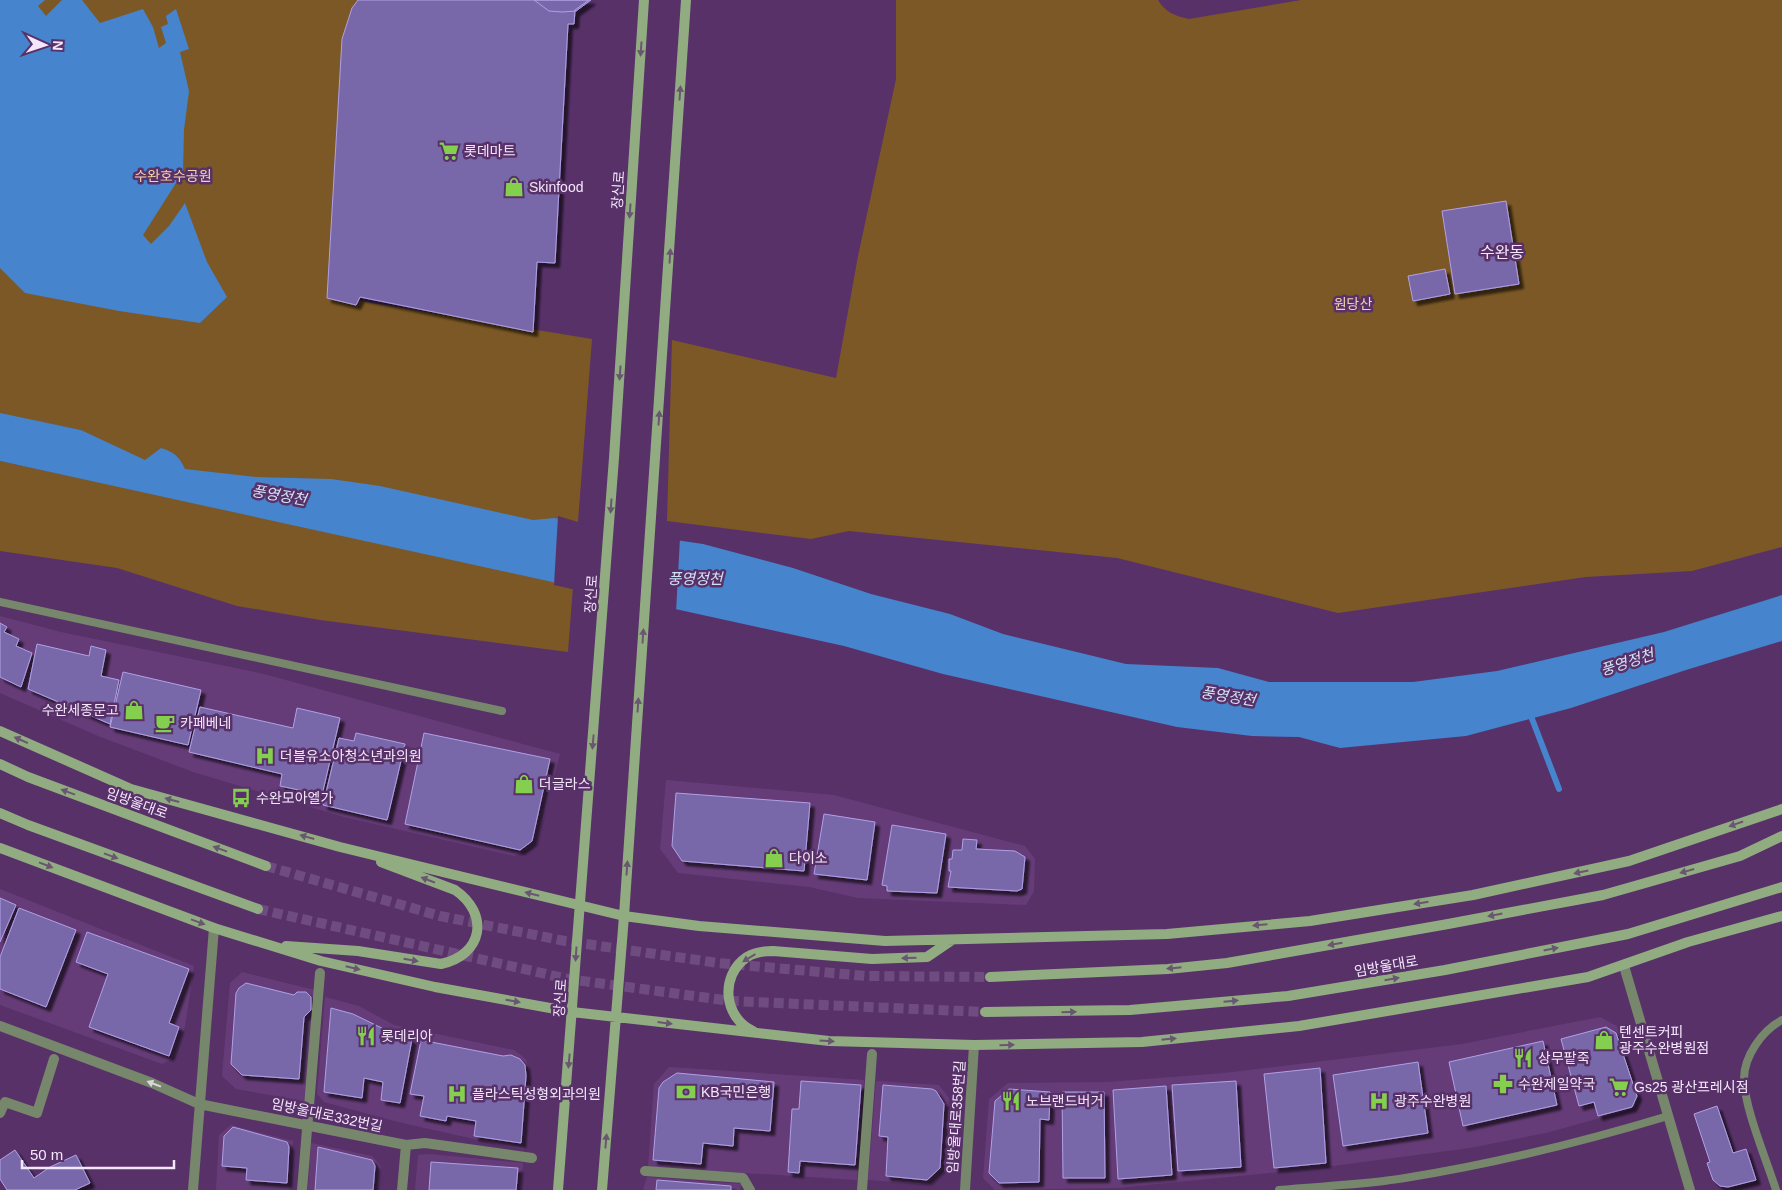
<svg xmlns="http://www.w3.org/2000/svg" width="1782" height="1190" viewBox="0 0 1782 1190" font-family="Arial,'Noto Sans KR',sans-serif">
<defs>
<filter id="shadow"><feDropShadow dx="4.5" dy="4.5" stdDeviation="1" flood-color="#0009"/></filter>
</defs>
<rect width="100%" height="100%" fill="#583169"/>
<path fill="#663c78" d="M0 616 61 632 260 673 560 754 537 845 514 856 344 817 196 773 98 736 0 693Z
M666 780 834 795 1025 846 1035 859 1034 891 1026 905 858 898 809 887 678 873 660 849Z
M0 889 194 966 185 1027 174 1058 162 1064 0 1005Z
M242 972 315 990 304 1101 236 1089 222 1076 230 983Z
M325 997 359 1006 394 1025 514 1050 526 1059 530 1071 524 1150 398 1122 324 1102 317 1094Z
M1600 1017 1617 1026 1639 1097 1633 1109 1546 1133 1470 1148 1310 1169 1117 1188 995 1190 983 1178 989 1099 1008 1083 1107 1082 1224 1073 1462 1044Z
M669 1067 864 1080 857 1180 648 1167 654 1084Z
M876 1081 939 1085 949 1098 944 1174 931 1185 868 1180Z
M231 1125 293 1141 290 1190H216L219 1135Z
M311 1143 372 1156 381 1166 379 1190H308Z
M430 1154 523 1163 521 1190H415L418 1155Z
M647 1177 741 1184 740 1190H643Z"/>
<path fill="#7b5825" d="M0 0H375L341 298 592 339 568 652 320 620 237 606 117 568 0 551V461L108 484 81 430 0 414Z
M896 0H1158C1165 12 1175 16 1189 19L1301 0H1782V547L1692 571 1586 577 1338 613 1117 558 849 531 811 539 667 521 672 340 836 378 858 256 896 79Z"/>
<path fill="#4684ce" d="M0 0H45L38 6 46 16 62 0H82L100 23 143 9 153 27 159 48 166 43 161 27 168 24 166 16 176 9 189 49 180 52 189 91 184 130 183 172 143 235 151 244 169 226 185 203 207 262 227 297 200 323 119 311 25 293 0 268Z
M0 413 81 430 145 460 161 448C174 452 179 456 185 469L256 477 331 479 380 486 533 520 555 518 587 527 703 544 793 568 871 594 950 614 1003 634 1126 664 1218 668 1269 682H1413L1497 671 1664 632 1782 595V641L1686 670 1571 708 1466 736 1340 748 1299 737 1252 736 1177 727 943 674 844 646 0 461Z"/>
<path fill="#583169" d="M558 516 588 525 680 538 676 612 554 585Z"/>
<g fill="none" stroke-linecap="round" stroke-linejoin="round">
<path stroke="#4684ce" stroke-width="6" d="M1529 711 1559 789"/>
</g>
<path fill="#7868aa" stroke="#b0a0e6" filter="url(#shadow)" d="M358 0H589L575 10 574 24H568L555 263 537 262 533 332 360 297 356 305 327 298 342 39 352 8Z
M534 0H591L576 11 562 12 549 11Z
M1506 201 1519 284 1455 294 1442 211Z
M1445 269 1450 294 1413 301 1408 276Z
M0 623 7 627 4 632 19 639 16 646 32 653 21 687 0 677Z
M37 644 89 656 91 646 106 650 101 676 119 680 110 724 28 689Z
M123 672 201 690 188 745 110 727Z
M200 707 293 728 297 708 340 718 322 795 280 786 282 774 189 752Z
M356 733 405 744 387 820 323 805 339 738 354 741Z
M424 733 550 759 532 841 520 850 405 824Z
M676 793 810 803 804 871 682 861 672 846Z
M824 814 875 822 867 880 814 874Z
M892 825 946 834 937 893 887 891V886L882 885Z
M963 839 977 840 976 849 1015 851 1025 857 1022 889 1017 891 948 887 951 871H949V859H952L953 850H962Z
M0 898 16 905 0 942Z
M19 908 76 930 46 1007 0 989V957Z
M87 932 189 969 169 1023 179 1027 169 1056 89 1027 108 974 76 962Z
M246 983 294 995 297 992H306L311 997V1010L304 1017 299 1079 242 1075 231 1064 236 993 239 988Z
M331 1008 353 1014 392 1033 412 1039 400 1103 381 1100 383 1082 364 1078 362 1098 324 1092Z
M1606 1027 1616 1033 1637 1096 1632 1107 1598 1116 1594 1102 1579 1106 1561 1039Z
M421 1040 503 1056 511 1055 520 1059 525 1065 526 1076 521 1143 474 1136 476 1121 447 1116 446 1121 420 1116 424 1096 410 1094Z
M1543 1041 1557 1105 1463 1126 1449 1062Z
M1418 1062 1428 1133 1343 1146 1333 1075Z
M1320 1068 1326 1163 1274 1168 1264 1074Z
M677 1073 774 1082 770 1131 734 1128 733 1146 703 1143 701 1164 653 1160 659 1088 663 1082Z
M801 1081 861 1085 855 1165 800 1161 799 1173 788 1172 792 1109H799Z
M1236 1081 1241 1167 1178 1171 1172 1085Z
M883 1085 932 1089 936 1091 944 1104 940 1168 927 1180 886 1176 888 1137 879 1136Z
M1166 1086 1172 1175 1118 1179 1113 1090Z
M1009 1089 1050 1092 1049 1120 1040 1119 1039 1182 999 1183 989 1173 995 1101Z
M1062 1092H1104L1105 1178H1063Z
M1717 1106 1733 1153 1746 1149 1756 1180 1728 1187 1720 1186 1713 1180 1707 1163 1710 1162 1694 1114Z
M233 1127 287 1142 289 1147 287 1183 246 1180 247 1168 222 1166 224 1136Z
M318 1147 372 1160 375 1166 373 1190H315Z
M15 1150 34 1178 50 1167 76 1155 90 1183 75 1190H7L0 1179V1160Z
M431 1162 518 1168 516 1190H429Z
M657 1180 731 1186V1190H656Z"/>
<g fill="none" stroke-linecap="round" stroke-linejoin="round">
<path stroke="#6f4c7f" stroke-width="10" stroke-dasharray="10 5" stroke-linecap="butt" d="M266 866 440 916 565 941 718 963 866 976 990 977
M258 909 568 979 731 1001 985 1012"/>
<path stroke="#76876c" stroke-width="8" d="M0 602 502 711
M1279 1190C1321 1186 1363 1185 1405 1178 1494 1164 1582 1142 1668 1116
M1776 1190C1767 1161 1744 1107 1744 1079 1744 1056 1762 1031 1782 1020"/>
<path stroke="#76876c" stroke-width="10" d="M1624 966 1690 1190
M0 1026 152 1083 199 1104 406 1145 402 1190
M0 1113 5 1102 37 1113 54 1059
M406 1145 425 1143 532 1158
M645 1171 743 1178 750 1190
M193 1190 214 928
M302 1190 320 973
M862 1190 872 1054
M965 1190 974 1045"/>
<path stroke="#91ac81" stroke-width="10" d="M0 731 131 789 340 847 624 916 699 926 885 941 1167 934 1310 921 1473 895 1629 861 1782 809
M0 764 28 777 266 866
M0 813 28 825 258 909
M0 848 214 928 321 961 435 987 572 1012 829 1041 974 1045 1142 1042 1299 1026 1588 977 1688 942 1782 916
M286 946 358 951 441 964C483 955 490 914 455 890L381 862
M990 977 1168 969 1227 963 1448 924 1603 895 1740 856 1782 836
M985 1012 1130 1010 1288 996 1445 970 1628 934 1782 887
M753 1031C724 1018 719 976 747 957 755 952 764 951 773 951L872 959 927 957 952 940
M558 1190 614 458 644 0
M602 1190 624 916 686 0"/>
</g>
<defs><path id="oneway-solid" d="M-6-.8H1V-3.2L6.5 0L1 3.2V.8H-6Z" transform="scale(1.25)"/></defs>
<g fill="#695670">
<use href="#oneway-solid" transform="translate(641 49) rotate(94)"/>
<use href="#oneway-solid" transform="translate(680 93) rotate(-86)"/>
<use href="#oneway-solid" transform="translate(630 211) rotate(94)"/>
<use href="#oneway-solid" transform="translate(670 256) rotate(-86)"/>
<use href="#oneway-solid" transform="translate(620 373) rotate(94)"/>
<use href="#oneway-solid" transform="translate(659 418) rotate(-86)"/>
<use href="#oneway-solid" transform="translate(611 506) rotate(94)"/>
<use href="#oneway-solid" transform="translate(643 636) rotate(-86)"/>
<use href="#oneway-solid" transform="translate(638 705) rotate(-86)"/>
<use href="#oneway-solid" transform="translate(21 740) rotate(-156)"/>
<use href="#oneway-solid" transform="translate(593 742) rotate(95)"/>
<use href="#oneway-solid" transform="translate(68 792) rotate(-160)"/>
<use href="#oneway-solid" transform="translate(172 800) rotate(-165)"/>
<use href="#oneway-solid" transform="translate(1736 824) rotate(161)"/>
<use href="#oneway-solid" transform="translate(307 837) rotate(-164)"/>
<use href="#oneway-solid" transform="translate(220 849) rotate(-160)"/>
<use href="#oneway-solid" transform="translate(111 856) rotate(20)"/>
<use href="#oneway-solid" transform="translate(46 865) rotate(21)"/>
<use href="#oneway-solid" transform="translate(627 868) rotate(-86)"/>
<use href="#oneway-solid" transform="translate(1687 871) rotate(164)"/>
<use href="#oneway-solid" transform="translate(1581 872) rotate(168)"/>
<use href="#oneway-solid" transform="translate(428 880) rotate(-159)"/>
<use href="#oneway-solid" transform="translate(532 894) rotate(-166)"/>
<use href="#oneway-solid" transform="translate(1421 903) rotate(171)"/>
<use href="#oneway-solid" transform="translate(1495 915) rotate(169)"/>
<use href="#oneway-solid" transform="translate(198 922) rotate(20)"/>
<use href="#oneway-solid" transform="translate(1260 925) rotate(175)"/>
<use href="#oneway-solid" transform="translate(1335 944) rotate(170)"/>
<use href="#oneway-solid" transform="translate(1551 949) rotate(-11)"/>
<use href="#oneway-solid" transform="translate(576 954) rotate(94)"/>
<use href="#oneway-solid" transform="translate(749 958) rotate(149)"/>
<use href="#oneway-solid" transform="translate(909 958) rotate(178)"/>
<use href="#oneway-solid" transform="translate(411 960) rotate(10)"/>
<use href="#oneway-solid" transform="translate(353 968) rotate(13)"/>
<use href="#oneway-solid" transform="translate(1174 968) rotate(174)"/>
<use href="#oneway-solid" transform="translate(1392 979) rotate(-10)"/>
<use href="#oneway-solid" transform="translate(513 1001) rotate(10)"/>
<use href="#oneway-solid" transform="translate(1231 1001) rotate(-5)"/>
<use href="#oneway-solid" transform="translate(1069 1012) rotate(-2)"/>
<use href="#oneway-solid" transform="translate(665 1023) rotate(7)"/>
<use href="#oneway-solid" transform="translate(1169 1039) rotate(-6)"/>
<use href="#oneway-solid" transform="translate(827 1041) rotate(4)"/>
<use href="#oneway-solid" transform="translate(1007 1045) rotate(-1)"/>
<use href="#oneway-solid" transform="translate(569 1061) rotate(95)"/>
<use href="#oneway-solid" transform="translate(606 1141) rotate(-85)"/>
</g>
<use fill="#dbd4de" href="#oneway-solid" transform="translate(154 1084) rotate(-159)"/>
<defs>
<symbol id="supermarket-bare" viewBox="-9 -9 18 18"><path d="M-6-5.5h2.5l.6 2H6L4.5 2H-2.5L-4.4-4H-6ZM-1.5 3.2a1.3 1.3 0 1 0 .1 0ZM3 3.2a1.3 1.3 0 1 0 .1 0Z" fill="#84cf4d" stroke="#583169" stroke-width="2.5" paint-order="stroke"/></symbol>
<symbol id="shop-bare" viewBox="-9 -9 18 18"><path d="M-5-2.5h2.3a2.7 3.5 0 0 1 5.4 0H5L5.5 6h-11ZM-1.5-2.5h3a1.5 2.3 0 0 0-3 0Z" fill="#84cf4d" stroke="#583169" stroke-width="2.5" paint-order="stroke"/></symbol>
<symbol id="cafe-bare" viewBox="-9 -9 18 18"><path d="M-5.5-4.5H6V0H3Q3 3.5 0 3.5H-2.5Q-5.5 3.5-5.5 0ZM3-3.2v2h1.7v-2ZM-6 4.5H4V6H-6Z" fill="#84cf4d" stroke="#583169" stroke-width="2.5" paint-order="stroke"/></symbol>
<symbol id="hospital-bare" viewBox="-9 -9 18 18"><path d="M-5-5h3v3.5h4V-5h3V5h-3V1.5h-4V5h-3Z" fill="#84cf4d" stroke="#583169" stroke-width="2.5" paint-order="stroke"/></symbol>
<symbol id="bus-bare" viewBox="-9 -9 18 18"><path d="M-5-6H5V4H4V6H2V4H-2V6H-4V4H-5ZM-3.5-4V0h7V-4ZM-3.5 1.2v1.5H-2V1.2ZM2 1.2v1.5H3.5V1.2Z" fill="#84cf4d" stroke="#583169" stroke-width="2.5" paint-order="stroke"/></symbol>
<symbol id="restaurant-bare" viewBox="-9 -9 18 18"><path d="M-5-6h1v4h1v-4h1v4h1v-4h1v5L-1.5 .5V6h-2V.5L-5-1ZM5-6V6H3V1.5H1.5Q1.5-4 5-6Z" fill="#84cf4d" stroke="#583169" stroke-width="2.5" paint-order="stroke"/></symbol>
<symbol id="pharmacy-bare" viewBox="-9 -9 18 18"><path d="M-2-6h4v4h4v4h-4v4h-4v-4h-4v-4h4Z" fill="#84cf4d" stroke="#583169" stroke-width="2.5" paint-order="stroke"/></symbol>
<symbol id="bank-bare" viewBox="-9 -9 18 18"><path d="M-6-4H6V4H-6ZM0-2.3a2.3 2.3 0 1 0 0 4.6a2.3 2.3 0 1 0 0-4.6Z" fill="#84cf4d" stroke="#583169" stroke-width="2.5" paint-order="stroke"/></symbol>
</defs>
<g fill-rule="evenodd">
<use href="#supermarket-bare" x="435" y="137" width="28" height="28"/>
<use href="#shop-bare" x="500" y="173" width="28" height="28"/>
<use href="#shop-bare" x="120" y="696" width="28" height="28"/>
<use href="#cafe-bare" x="151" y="709" width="28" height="28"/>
<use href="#hospital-bare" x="251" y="742" width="28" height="28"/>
<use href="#shop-bare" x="510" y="770" width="28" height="28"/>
<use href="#bus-bare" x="227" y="784" width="28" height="28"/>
<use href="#shop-bare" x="760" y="844" width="28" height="28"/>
<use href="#restaurant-bare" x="352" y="1022" width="28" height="28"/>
<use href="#shop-bare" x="1590" y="1026" width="28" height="28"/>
<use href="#restaurant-bare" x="1509" y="1044" width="28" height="28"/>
<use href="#pharmacy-bare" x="1489" y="1070" width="28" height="28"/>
<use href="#supermarket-bare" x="1605" y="1073" width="28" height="28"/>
<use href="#bank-bare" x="672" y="1078" width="28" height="28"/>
<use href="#hospital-bare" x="443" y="1080" width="28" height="28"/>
<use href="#restaurant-bare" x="997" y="1087" width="28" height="28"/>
<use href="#hospital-bare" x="1365" y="1087" width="28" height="28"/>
</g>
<g text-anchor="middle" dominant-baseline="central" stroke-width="5" stroke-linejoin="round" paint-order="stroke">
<g font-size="14" fill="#f4e7fb" stroke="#583169" text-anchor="start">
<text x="464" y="151">롯데마트</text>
<text x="529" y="187">Skinfood</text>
<text x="119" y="710" text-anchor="end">수완세종문고</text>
<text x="180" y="723">카페베네</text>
<text x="280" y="756">더블유소아청소년과의원</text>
<text x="539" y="784">더글라스</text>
<text x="256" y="798">수완모아엘가</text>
<text x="789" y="858">다이소</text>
<text x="1619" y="1032">텐센트커피<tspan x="1619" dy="16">광주수완병원점</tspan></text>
<text x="381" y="1036">롯데리아</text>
<text x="1538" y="1058">상무팥죽</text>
<text x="1518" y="1084">수완제일약국</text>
<text x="1634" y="1087">Gs25 광산프레시점</text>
<text x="701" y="1092">KB국민은행</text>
<text x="472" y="1094">플라스틱성형외과의원</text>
<text x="1026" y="1101">노브랜드버거</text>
<text x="1394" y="1101">광주수완병원</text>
</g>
<g font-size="14" fill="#f3d3aa" stroke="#583169">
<text x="173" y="176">수완호수공원</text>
<text x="1353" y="304">원당산</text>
</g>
<g font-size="14" fill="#f4e7fb" stroke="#583169">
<text transform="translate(618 190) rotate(-86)">장신로</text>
<text transform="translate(591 594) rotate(-86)">장신로</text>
<text transform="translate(137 803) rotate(20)">임방울대로</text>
<text transform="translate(1386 966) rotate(-10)">임방울대로</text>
<text transform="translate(560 998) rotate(-86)">장신로</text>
<text transform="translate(327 1115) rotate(12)">임방울대로332번길</text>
<text transform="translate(956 1117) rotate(-86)">임방울대로358번길</text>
</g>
<g font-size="15" font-style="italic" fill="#d2e2f6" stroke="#583169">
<text transform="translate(279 495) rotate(10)">풍영정천</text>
<text x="695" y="578">풍영정천</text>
<text transform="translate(1627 662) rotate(-18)">풍영정천</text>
<text transform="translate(1228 696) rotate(9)">풍영정천</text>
</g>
<g font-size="16" fill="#f4e7fb" stroke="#583169">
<text x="1502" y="252">수완동</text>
</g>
</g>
<g transform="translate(45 45) rotate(93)" stroke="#583169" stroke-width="4" paint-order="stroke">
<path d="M0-4L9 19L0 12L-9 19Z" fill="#f4e7fb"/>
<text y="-8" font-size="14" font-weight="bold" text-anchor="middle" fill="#f4e7fb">N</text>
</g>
<path d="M22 1160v8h152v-8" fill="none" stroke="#f4e7fb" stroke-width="2.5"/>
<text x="30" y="1160" font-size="15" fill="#f4e7fb" stroke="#583169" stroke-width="4" paint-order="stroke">50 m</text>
</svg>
